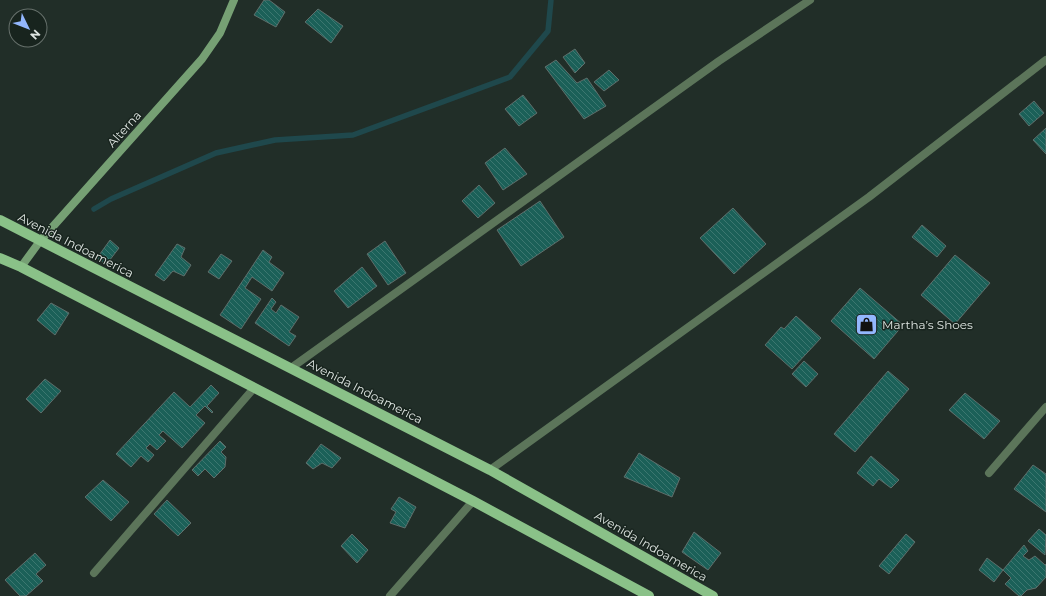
<svg xmlns="http://www.w3.org/2000/svg" width="1046" height="596" viewBox="0 0 1046 596" font-family="Montserrat,sans-serif">
<defs>
<pattern id="building-back-hatch" width="6" height="6" patternUnits="userSpaceOnUse"><rect width="6" height="6" fill="#1b6058"/><path d="M-1 5l2 2M0 0l6 6M5-1l2 2" fill="none" stroke="#3c7770"/></pattern>
</defs>
<rect width="100%" height="100%" fill="#212e28"/>
<g fill="none" stroke-linecap="round" stroke-linejoin="round">
<path stroke="#1f484c" stroke-width="5.5" d="M94 209 111 199 216 153 275 140 353 135 510 77 548 31 551 0"/>
</g>
<path fill="url(#building-back-hatch)" stroke="#5e6e6b" d="M264 0H269L285 12 276 27 254 15Z
M318 9 343 26 331 43 305 22Z
M575 49 585 63 575 73 563 57Z
M556 60 577 83 587 78 606 106 584 119 545 67Z
M609 70 619 80 604 91 594 82Z
M523 95 537 113 519 126 505 109Z
M1034 101 1044 113 1029 126 1019 114Z
M1046 128V154L1033 140Z
M505 148 527 174 503 190 485 163Z
M479 185 495 203 478 218 462 201Z
M540 201 564 237 521 266 497 230Z
M733 208 766 244 734 274 700 238Z
M922 225 946 246 937 257 912 237Z
M110 240 119 248 106 265 97 258Z
M385 241 406 273 388 285 367 254Z
M177 244 185 248 181 257 191 265 184 276 173 271 164 281 155 275Z
M263 250 272 257 269 262 284 273 272 291 252 277 245 288 261 299 241 329 220 315Z
M221 254 232 261 219 279 208 272Z
M955 255 990 283 955 324 921 295Z
M362 267 377 286 348 308 334 291Z
M860 288 903 325 874 359 831 321Z
M272 298 276 302 271 309 276 313 281 305 299 317 289 332 296 336 289 346 255 323Z
M51 303 69 313 55 335 37 320Z
M796 316 821 338 792 369 765 345 781 327 784 329Z
M804 361 818 374 806 387 792 374Z
M888 371 909 389 855 452 834 434Z
M45 379 61 391 41 413 26 399Z
M211 385 219 393 207 406 213 412 212 413 205 406 196 415 205 423 182 448 163 431 159 435 166 441 157 450 150 444 146 448 154 455 148 462 141 456 131 467 116 454 174 392 190 407Z
M965 393 1000 421 984 439 949 410Z
M220 441 226 447 221 452 226 457 225 467 214 478 205 469 198 476 192 470Z
M321 444 341 458 332 468 322 463 313 469 306 463Z
M639 453 680 478 672 497 624 477Z
M871 456 899 480 891 488 879 479 873 486 857 473Z
M1033 465 1046 474V512L1014 489Z
M103 480 129 502 111 521 85 497Z
M399 497 416 507 405 528 390 523 396 512 391 509Z
M167 500 191 523 178 536 154 514Z
M1039 529 1046 535 1045 555 1028 541Z
M694 532 721 553 708 570 682 552Z
M352 534 368 550 357 563 341 546Z
M906 534 915 542 889 574 879 566Z
M1024 545 1028 551 1023 556 1029 560 1035 556 1045 565 1046 564V577L1036 588 1027 590 1021 596H1019L1005 584 1011 578 1003 570Z
M35 553 46 565 36 574 43 581 26 596H20L5 580Z
M987 558 1003 570 994 582 979 570Z"/>
<g fill="none" stroke-linecap="round" stroke-linejoin="round">
<path stroke="#5c755a" stroke-width="8" d="M291 368 719 61 810 0
M490 470 869 197 1046 60
M989 473 1046 407
M94 573 254 388
M390 596 473 501"/>
<path stroke="#76a074" stroke-width="8" d="M21 267 40 241 202 59 220 33 234 0"/>
<path stroke="#8ac188" stroke-width="10" d="M0 220 490 470 713 596
M0 258 21 267 473 501 649 596"/>
</g>
<defs>
<symbol id="shop-square" viewBox="-11 -11 22 22"><rect x="-9" y="-9" width="18" height="18" rx="4" fill="#93b7fd" stroke="#18241e"/><path d="M-5-2.5h2.3a2.7 3.5 0 0 1 5.4 0H5L5.5 6h-11ZM-1.5-2.5h3a1.5 2.3 0 0 0-3 0Z" fill="#111"/></symbol>
</defs>
<g fill-rule="evenodd">
<use href="#shop-square" x="854" y="312" width="25" height="25"/>
</g>
<g text-anchor="middle" dominant-baseline="central" stroke-width="3" stroke-linejoin="round" paint-order="stroke">
<g font-size="12" fill="#dee5e1" stroke="#18241e">
<text transform="translate(124 129) rotate(-48)">Alterna</text>
<text transform="translate(76 245) rotate(27)">Avenida Indoamerica</text>
<text transform="translate(365 391) rotate(27)">Avenida Indoamerica</text>
<text transform="translate(651 546) rotate(30)">Avenida Indoamerica</text>
</g>
<g font-size="12" fill="#dee5e1" stroke="#18241e" text-anchor="start">
<text x="882" y="324">Martha’s Shoes</text>
</g>
</g>
<g transform="translate(28 28) rotate(133)"><circle r="19" fill="#18241e" stroke="#67716c"/>
<path d="M0-3L7 15L0 10L-7 15Z" fill="#93b7fd"/>
<text y="-6" font-size="11" font-weight="bold" text-anchor="middle" fill="#dee5e1">N</text>
</g>
</svg>
